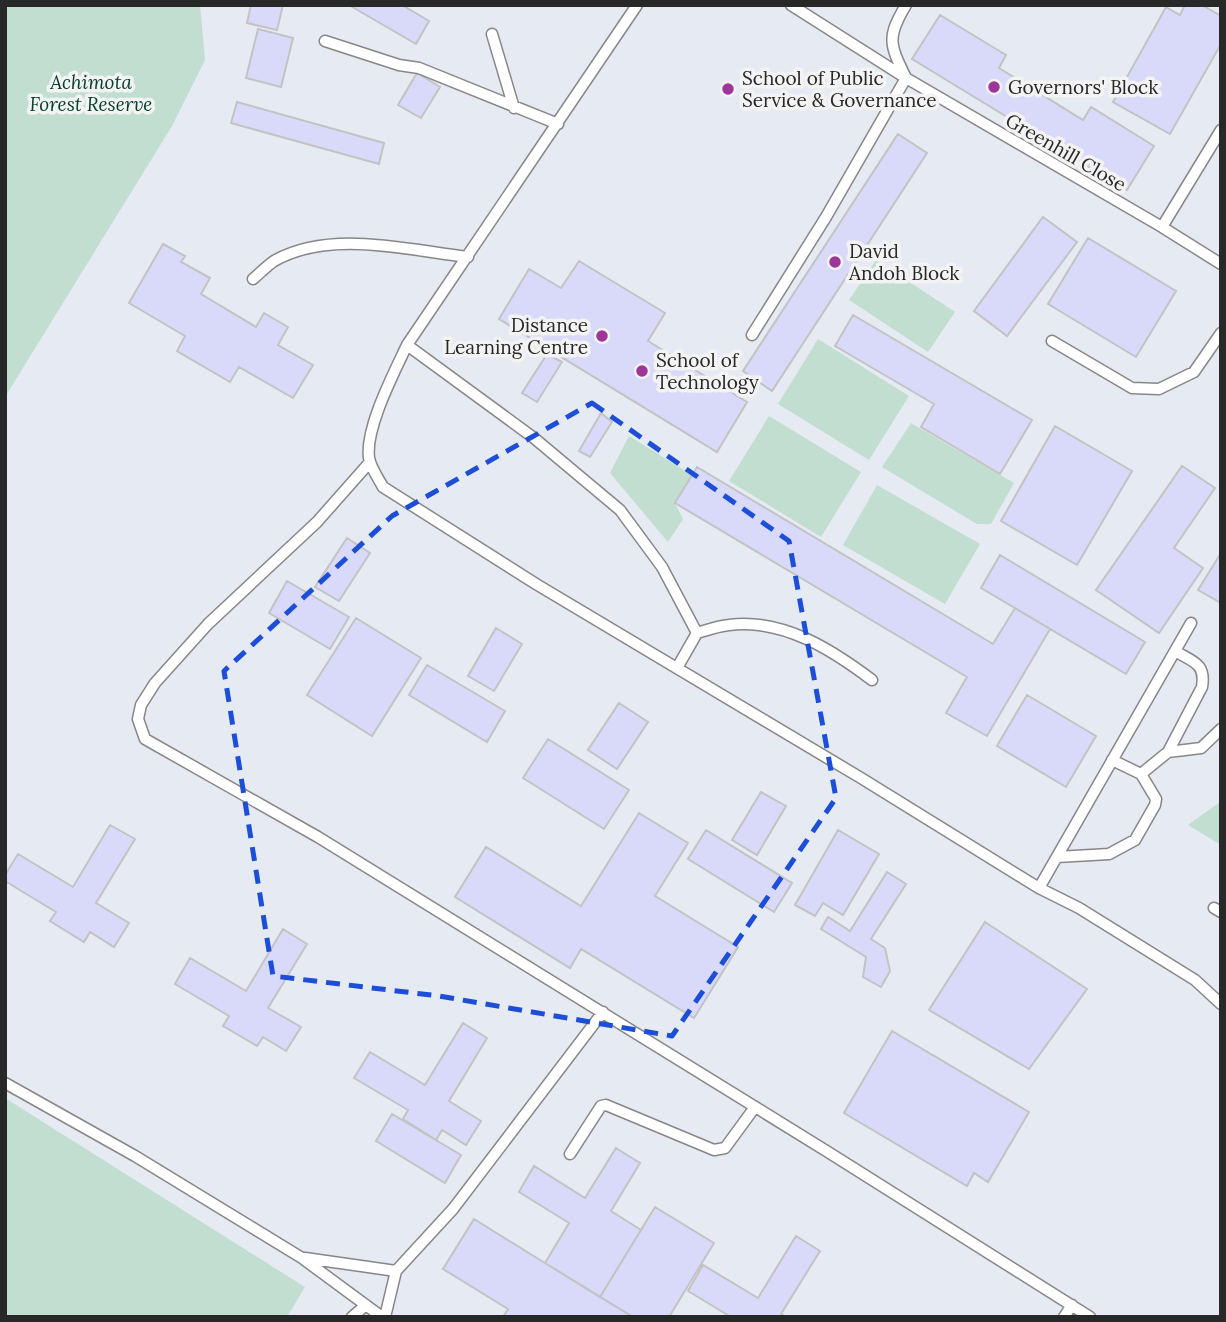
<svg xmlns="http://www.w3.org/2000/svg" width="1226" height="1322" viewBox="0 0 1226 1322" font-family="Lora,serif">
<rect width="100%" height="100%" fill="#f3f3f4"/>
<path fill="#e6eaf2" d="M5 5H1221V1317H5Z"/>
<path fill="#c1ded0" d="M5 5H200L205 60 172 126 5 397Z
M876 260 955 312 928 352 849 300Z
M818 339 909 396 869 460 778 404Z
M769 416 861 472 821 537 729 481Z
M911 423 1014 483 991 524H977L882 467Z
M629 436 692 475 675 503 683 519 668 542 610 473Z
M877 485 980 544 945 604 843 545Z
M1220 802 1221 803V845L1188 825Z
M5 1098 305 1287 287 1317H5Z"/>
<path fill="#d9daf9" stroke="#c3c3c4" stroke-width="2" d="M251 5H283L277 30 247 23Z
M349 5H402L429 21 416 44Z
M1185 5H1202L1221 16V44L1170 134 1113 102 1166 7 1180 15Z
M940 15 1006 55 999 68 1083 120 1091 107 1154 146 1127 190 912 59Z
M258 29 293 38 281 87 246 78Z
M417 73 440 87 421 118 398 105Z
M237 102 384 143 379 164 231 123Z
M898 134 927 153 772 391 743 371Z
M1043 217 1077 242 1007 336 974 311Z
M1088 238 1176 291 1136 357 1048 304Z
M163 244 185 256 181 262 210 278 201 294 256 327 264 313 288 327 278 345 313 365 293 398 239 367 230 382 177 351 185 336 129 303Z
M579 261 665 313 648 341 747 402 717 452 499 319 529 269 561 288Z
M853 315 1032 420 1000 474 921 427 934 404 835 346Z
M547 354 562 362 537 402 522 393Z
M601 413 612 422 590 457 579 451Z
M1055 426 1132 471 1077 565 1001 521Z
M1182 466 1215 488 1174 548 1203 568 1159 633 1096 590Z
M697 467 993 644 1015 608 1050 629 987 736 946 713 967 677 675 503Z
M347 538 370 553 339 601 315 587Z
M1221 553V603L1198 590Z
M1000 555 1145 642 1126 674 981 588Z
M287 581 349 617 330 649 269 613Z
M356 618 421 658 372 736 307 695Z
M496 628 522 644 494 691 468 676Z
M427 665 505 711 487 742 409 695Z
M1027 695 1096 736 1066 787 997 746Z
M619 703 648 722 617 769 588 750Z
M548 739 629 790 604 829 523 778Z
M761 792 786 806 757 855 732 840Z
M639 813 688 843 655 896 738 947 694 1018 581 949 570 968 455 897 486 847 581 906Z
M110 825 135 839 96 903 129 923 114 947 90 932 84 942 50 921 56 912 5 881V875L18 854 73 887Z
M706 830 792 883 774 912 688 859Z
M838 830 879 854 843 915 823 903 815 916 795 905Z
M887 872 906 884 871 939 885 948 890 971 881 987 863 977 866 957 821 929 828 917 850 931Z
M985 922 1087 989 1029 1069 929 1010Z
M283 929 307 944 268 1008 301 1027 286 1051 263 1037 257 1046 223 1026 229 1016 175 984 190 958 246 991Z
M463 1023 487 1038 449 1101 481 1121 466 1145 442 1130 436 1140 403 1119 408 1110 354 1078 370 1052 425 1085Z
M892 1031 1029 1112 988 1182 974 1173 967 1186 844 1113Z
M392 1114 461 1155 445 1183 376 1141Z
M616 1148 640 1163 611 1211 641 1230 600 1297 545 1263 569 1223 519 1192 534 1166 585 1198Z
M655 1207 714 1243 669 1317H633L600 1297Z
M474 1219 545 1263 633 1317H503L508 1309 443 1269Z
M796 1236 820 1251 781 1314 786 1317H731L688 1291 703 1265 758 1298Z"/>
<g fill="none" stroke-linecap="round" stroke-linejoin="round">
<defs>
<path id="lane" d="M637 5 407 345C394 373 365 428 369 458 371 468 378 478 383 487L536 584 861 778 1039 888 1079 908 1195 980 1221 1004
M791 5 906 78 1162 227 1221 264
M492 34 514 108
M325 41 399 65 419 68 558 124
M906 78C890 45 886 38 906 5
M1162 227 1221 130
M253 279C260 273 267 266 274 261 330 229 407 250 468 257
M752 335 826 217 906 78
M1052 341 1132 388 1159 389 1194 372 1221 333
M407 345 534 438 620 510 662 567 697 633 677 668
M370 462 317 522 208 624 155 683 141 705 138 719 145 739 318 837 828 1152 1090 1317
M697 633C707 630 718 626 729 625 782 618 831 649 872 680
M1168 752 1202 687C1206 663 1193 662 1175 651
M1112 760 1141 774 1168 752 1201 748 1221 729
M1057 857 1109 854 1135 840 1155 805 1156 799 1141 774
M1039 888 1191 623
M1214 908 1221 912
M5 1083 135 1156 302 1258 382 1317
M570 1154 601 1106 606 1105 714 1150 725 1148 755 1107
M305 1258 396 1271
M352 1317 366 1305
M385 1317 396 1271 453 1209 603 1012
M1064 1317 1072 1305"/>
</defs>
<use href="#lane" stroke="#878788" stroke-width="13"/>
<use href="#lane" stroke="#fff" stroke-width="10"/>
</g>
<path fill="none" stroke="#1d4ed8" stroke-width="5" stroke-dasharray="14 9" stroke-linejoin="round" d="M592 403 789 541 836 798 672 1036 439 996 273 976 224 671 392 516Z"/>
<g fill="#9d3699" stroke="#f3f3f4" stroke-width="2.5">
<circle cx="994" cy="87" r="7"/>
<circle cx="728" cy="89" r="7"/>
<circle cx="835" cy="262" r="7"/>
<circle cx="602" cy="336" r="7"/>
<circle cx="642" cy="371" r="7"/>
</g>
<g text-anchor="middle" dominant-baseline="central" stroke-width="7" stroke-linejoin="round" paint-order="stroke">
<g font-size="19" fill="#282828" stroke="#f3f3f4" text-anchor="start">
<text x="742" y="78">School of Public<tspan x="742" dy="22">Service &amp; Governance</tspan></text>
<text x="1008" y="87">Governors' Block</text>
<text x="849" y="251">David<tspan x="849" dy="22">Andoh Block</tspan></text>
<text x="588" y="325" text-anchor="end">Distance<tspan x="588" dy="22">Learning Centre</tspan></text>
<text x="656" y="360">School of<tspan x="656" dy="22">Technology</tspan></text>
</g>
<g font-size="19" font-style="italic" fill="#05402c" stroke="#f3f3f4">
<text x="91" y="82">Achimota<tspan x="91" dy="22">Forest Reserve</tspan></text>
</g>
<g font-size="19" fill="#282828" stroke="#f3f3f4">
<text transform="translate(1066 152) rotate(30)">Greenhill Close</text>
</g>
</g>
<rect width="1226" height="1322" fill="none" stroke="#282828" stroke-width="14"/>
</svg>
